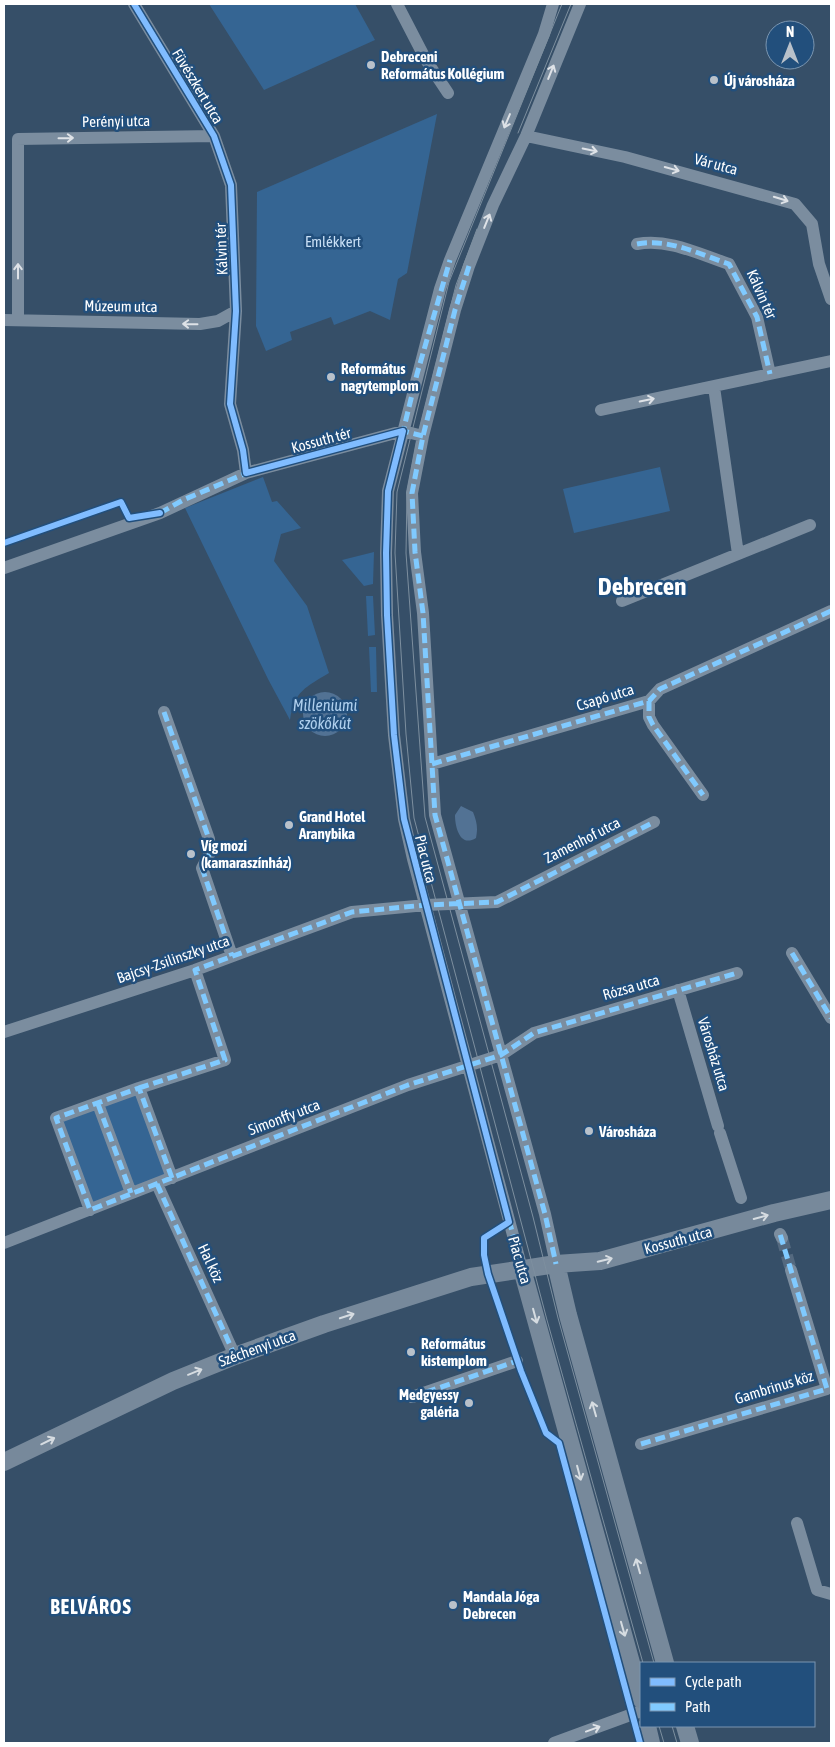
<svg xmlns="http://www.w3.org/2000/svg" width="835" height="1747" viewBox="0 0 835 1747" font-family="'Asap Condensed',sans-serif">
<rect width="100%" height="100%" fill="#364f68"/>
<path fill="#356593" d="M209 4H355L375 40 264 90Z
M437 114 407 273 398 279 390 320 370 311 334 325 331 317 290 332 292 340 266 351 256 326 257 192Z
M660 467 670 511 574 533 563 489Z
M263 477 272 502 277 501 301 528 281 534 274 561 307 606 329 673C306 687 294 691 290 720L268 679 185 508Z
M374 552 373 584 364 586 342 560Z
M366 596H373L375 635 368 636Z
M369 647H376L377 692H371Z
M139 1088 172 1178 90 1210 56 1118Z"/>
<path fill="#527294" d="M303 714a22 22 0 1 1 44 0a22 22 0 1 1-44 0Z
M461 806 473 812C477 822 478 828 476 838 460 848 455 827 455 815Z"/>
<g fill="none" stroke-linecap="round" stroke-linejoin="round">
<path stroke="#54697f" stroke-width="12" stroke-dasharray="12 6" stroke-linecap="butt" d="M782 1238 791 1270"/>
<path stroke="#7b8d9f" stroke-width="12" d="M134 4 214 136 231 185 236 311 230 404 243 450 246 473
M397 4 426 60 448 93
M526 136 625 157 795 204 812 224 819 264 831 299
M637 244C668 238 699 254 729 264L757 317 770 374
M4 320 200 324 218 321 236 311
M18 320V139L214 136
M714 387 738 554
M601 410 831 361
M4 568 160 513 246 473 403 431 423 436
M622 601 810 525
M649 701V717L653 725 703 795
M164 712 209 839 210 853 202 868 232 956
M432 764 649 701 660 689 831 611
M792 953 831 1018
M678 990 718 1126
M4 1032 195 970 352 912 426 905 497 902 654 822
M139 1088 225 1060 195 970
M98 1104 131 1193
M720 1133 741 1198
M157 1184 235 1356
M90 1210 56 1118 139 1088 172 1178
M780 1234 782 1238
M4 1243 408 1085 501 1055 534 1033 737 973
M556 1264 545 1214 435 815 423 613 415 552 412 493 423 436 455 310 469 266 493 205 526 136 580 4
M522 1269 413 859 404 819 394 735 387 615 386 553 388 491 440 289 450 260 544 34 553 4
M412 1397 517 1361
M641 1444 827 1389 791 1270
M797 1523 817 1590 831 1594
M554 1743 641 1711"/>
<path stroke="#77899b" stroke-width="18" d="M556 1264 568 1315 665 1663
M522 1269 641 1699
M4 1462 173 1381 235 1356 324 1324 471 1277 556 1264 600 1261 774 1213 831 1200
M647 1726 651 1743
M685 1726 690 1743"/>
<path stroke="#7d8f9f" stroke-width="1" d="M562 4 449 282 397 492 395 553 406 734 414 818 547 1320 643 1663
M518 133 571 4
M477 229 456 285 418 435 407 492 406 553 425 817 533 1217 558 1318 654 1663
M659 1726 664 1743
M672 1726 677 1743"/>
<path stroke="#80caff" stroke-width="5" stroke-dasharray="10 5" stroke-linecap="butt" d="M637 244C668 238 699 254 729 264L757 317 770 374
M469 266 455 310 423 436 412 493 415 552 423 613 435 815 545 1214 556 1264
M399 432 403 431 423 436
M402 436 417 374 450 260
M160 513 183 500 249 472
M649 701V717L653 725 703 795
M164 712 209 839 210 853 202 868 232 956
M432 764 649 701 660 689 831 611
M792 953 831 1018
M139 1088 225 1060 195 970 352 912 426 905 497 902 654 822
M98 1104 131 1193
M172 1178 139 1088 56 1118 90 1210 408 1085 501 1055 534 1033 737 973
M157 1184 235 1356
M509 1220 522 1269
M412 1397 517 1361
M641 1444 827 1389 780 1234"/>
<defs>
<path id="cycleway" d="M134 4 214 136 231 185 236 311 230 404 243 450 246 473 403 431 388 491 386 553 387 615 394 735 404 819 509 1222 484 1238V1255L488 1274 521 1371 546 1433 559 1443 640 1743
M4 543 121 502 129 518 160 513"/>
</defs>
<use href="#cycleway" stroke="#224f7c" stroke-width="9"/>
<use href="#cycleway" stroke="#80bcff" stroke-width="6"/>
</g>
<defs><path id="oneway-shaft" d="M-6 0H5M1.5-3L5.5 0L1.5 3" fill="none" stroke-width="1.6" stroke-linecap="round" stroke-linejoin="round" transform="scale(1.25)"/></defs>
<g stroke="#dee2e7">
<use href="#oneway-shaft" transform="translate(551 72) rotate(-68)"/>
<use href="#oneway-shaft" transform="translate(507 121) rotate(113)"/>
<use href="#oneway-shaft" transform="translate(66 138) rotate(-1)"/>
<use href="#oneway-shaft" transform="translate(590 150) rotate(12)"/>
<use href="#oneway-shaft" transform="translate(672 169) rotate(15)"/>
<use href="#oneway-shaft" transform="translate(781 199) rotate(17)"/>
<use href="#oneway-shaft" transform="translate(487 221) rotate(-68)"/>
<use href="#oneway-shaft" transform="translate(18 271) rotate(-90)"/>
<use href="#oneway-shaft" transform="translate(190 324) rotate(-179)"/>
<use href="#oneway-shaft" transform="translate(647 400) rotate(-12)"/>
<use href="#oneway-shaft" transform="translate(593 1729) rotate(-20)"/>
</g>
<g stroke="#d6dce1">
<use href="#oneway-shaft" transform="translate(761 1217) rotate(-15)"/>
<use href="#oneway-shaft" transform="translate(605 1260) rotate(-13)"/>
<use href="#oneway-shaft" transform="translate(347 1316) rotate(-18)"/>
<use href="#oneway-shaft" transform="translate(535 1316) rotate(75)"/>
<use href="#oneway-shaft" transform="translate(195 1372) rotate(-22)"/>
<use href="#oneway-shaft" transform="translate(594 1409) rotate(-106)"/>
<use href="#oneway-shaft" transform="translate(48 1441) rotate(-26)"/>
<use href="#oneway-shaft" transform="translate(579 1473) rotate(75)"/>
<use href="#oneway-shaft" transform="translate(638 1566) rotate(-106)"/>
<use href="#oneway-shaft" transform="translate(623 1629) rotate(74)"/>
</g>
<g fill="#b9c1ca" stroke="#224f7c" stroke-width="2">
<circle cx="371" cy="65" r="5"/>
<circle cx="714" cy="80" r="5"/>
<circle cx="331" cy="377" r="5"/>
<circle cx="289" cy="825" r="5"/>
<circle cx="191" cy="854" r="5"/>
<circle cx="589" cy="1131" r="5"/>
<circle cx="411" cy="1352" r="5"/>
<circle cx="469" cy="1403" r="5"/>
<circle cx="453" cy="1605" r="5"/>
</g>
<g text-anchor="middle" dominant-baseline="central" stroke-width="5" stroke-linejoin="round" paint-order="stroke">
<g font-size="15" font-weight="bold" fill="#fff" stroke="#224f7c" text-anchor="start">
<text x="381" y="56">Debreceni<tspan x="381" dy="17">Református Kollégium</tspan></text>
<text x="724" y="80">Új városháza</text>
<text x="341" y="368">Református<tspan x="341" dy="17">nagytemplom</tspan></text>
<text x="299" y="816">Grand Hotel<tspan x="299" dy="17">Aranybika</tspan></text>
<text x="201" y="845">Víg mozi<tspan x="201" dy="17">(kamaraszínház)</tspan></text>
<text x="599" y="1131">Városháza</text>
<text x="421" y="1343">Református<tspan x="421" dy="17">kistemplom</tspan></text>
<text x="459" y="1394" text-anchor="end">Medgyessy<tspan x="459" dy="17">galéria</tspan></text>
<text x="463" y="1596">Mandala Jóga<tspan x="463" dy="17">Debrecen</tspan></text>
</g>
<g font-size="15" fill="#fff" stroke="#224f7c">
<text transform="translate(198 86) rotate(59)">Füvészkert utca</text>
<text transform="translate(116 121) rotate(-1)">Perényi utca</text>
<text transform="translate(716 164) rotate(15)">Vár utca</text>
<text transform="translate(221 249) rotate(-92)">Kálvin tér</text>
<text transform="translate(762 294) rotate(66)">Kálvin tér</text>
<text transform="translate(121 306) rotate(1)">Múzeum utca</text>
<text transform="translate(321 440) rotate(-15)">Kossuth tér</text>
<text transform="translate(605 697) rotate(-17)">Csapó utca</text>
<text transform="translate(582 840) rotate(-27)">Zamenhof utca</text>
<text transform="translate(426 859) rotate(76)">Piac utca</text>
<text transform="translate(173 959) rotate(-19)">Bajcsy-Zsilinszky utca</text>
<text transform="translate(631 987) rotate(-16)">Rózsa utca</text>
<text transform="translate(714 1054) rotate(73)">Városház utca</text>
<text transform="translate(284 1117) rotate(-21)">Simonffy utca</text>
<text transform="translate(678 1240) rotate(-15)">Kossuth utca</text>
<text transform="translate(520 1260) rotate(74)">Piac utca</text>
<text transform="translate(211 1263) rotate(65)">Hal köz</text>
<text transform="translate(257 1348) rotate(-20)">Széchenyi utca</text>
<text transform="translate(774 1387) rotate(-17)">Gambrinus köz</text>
</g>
<g font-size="15" fill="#c8dff5" stroke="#224f7c">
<text x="333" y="241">Emlékkert</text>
</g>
<g font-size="16" font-style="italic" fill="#b0d0ee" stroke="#224f7c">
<text x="325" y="705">Milleniumi<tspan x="325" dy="18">szökőkút</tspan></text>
</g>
<g font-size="20" font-weight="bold" letter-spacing="1" fill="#fff" stroke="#224f7c">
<text x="91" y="1606">BELVÁROS</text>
</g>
<g font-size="25" font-weight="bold" fill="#fff" stroke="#224f7c">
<text x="642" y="586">Debrecen</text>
</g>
</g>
<rect width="835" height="1747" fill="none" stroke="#ffffff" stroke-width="10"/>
<rect x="640" y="1662" width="175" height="65" fill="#224f7c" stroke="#7a95b0"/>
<rect x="650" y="1678" width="25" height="8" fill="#80bcff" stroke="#7a95b0"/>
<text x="685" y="1687" font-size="15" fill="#ffffff">Cycle path</text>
<rect x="650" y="1703" width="25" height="8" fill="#80caff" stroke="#7a95b0"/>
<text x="685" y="1712" font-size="15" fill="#ffffff">Path</text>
<g transform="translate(790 45)"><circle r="24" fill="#224f7c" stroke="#7a95b0"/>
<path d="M0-4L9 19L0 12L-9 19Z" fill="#b9c1ca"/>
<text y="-8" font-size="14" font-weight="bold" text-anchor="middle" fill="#ffffff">N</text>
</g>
</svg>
